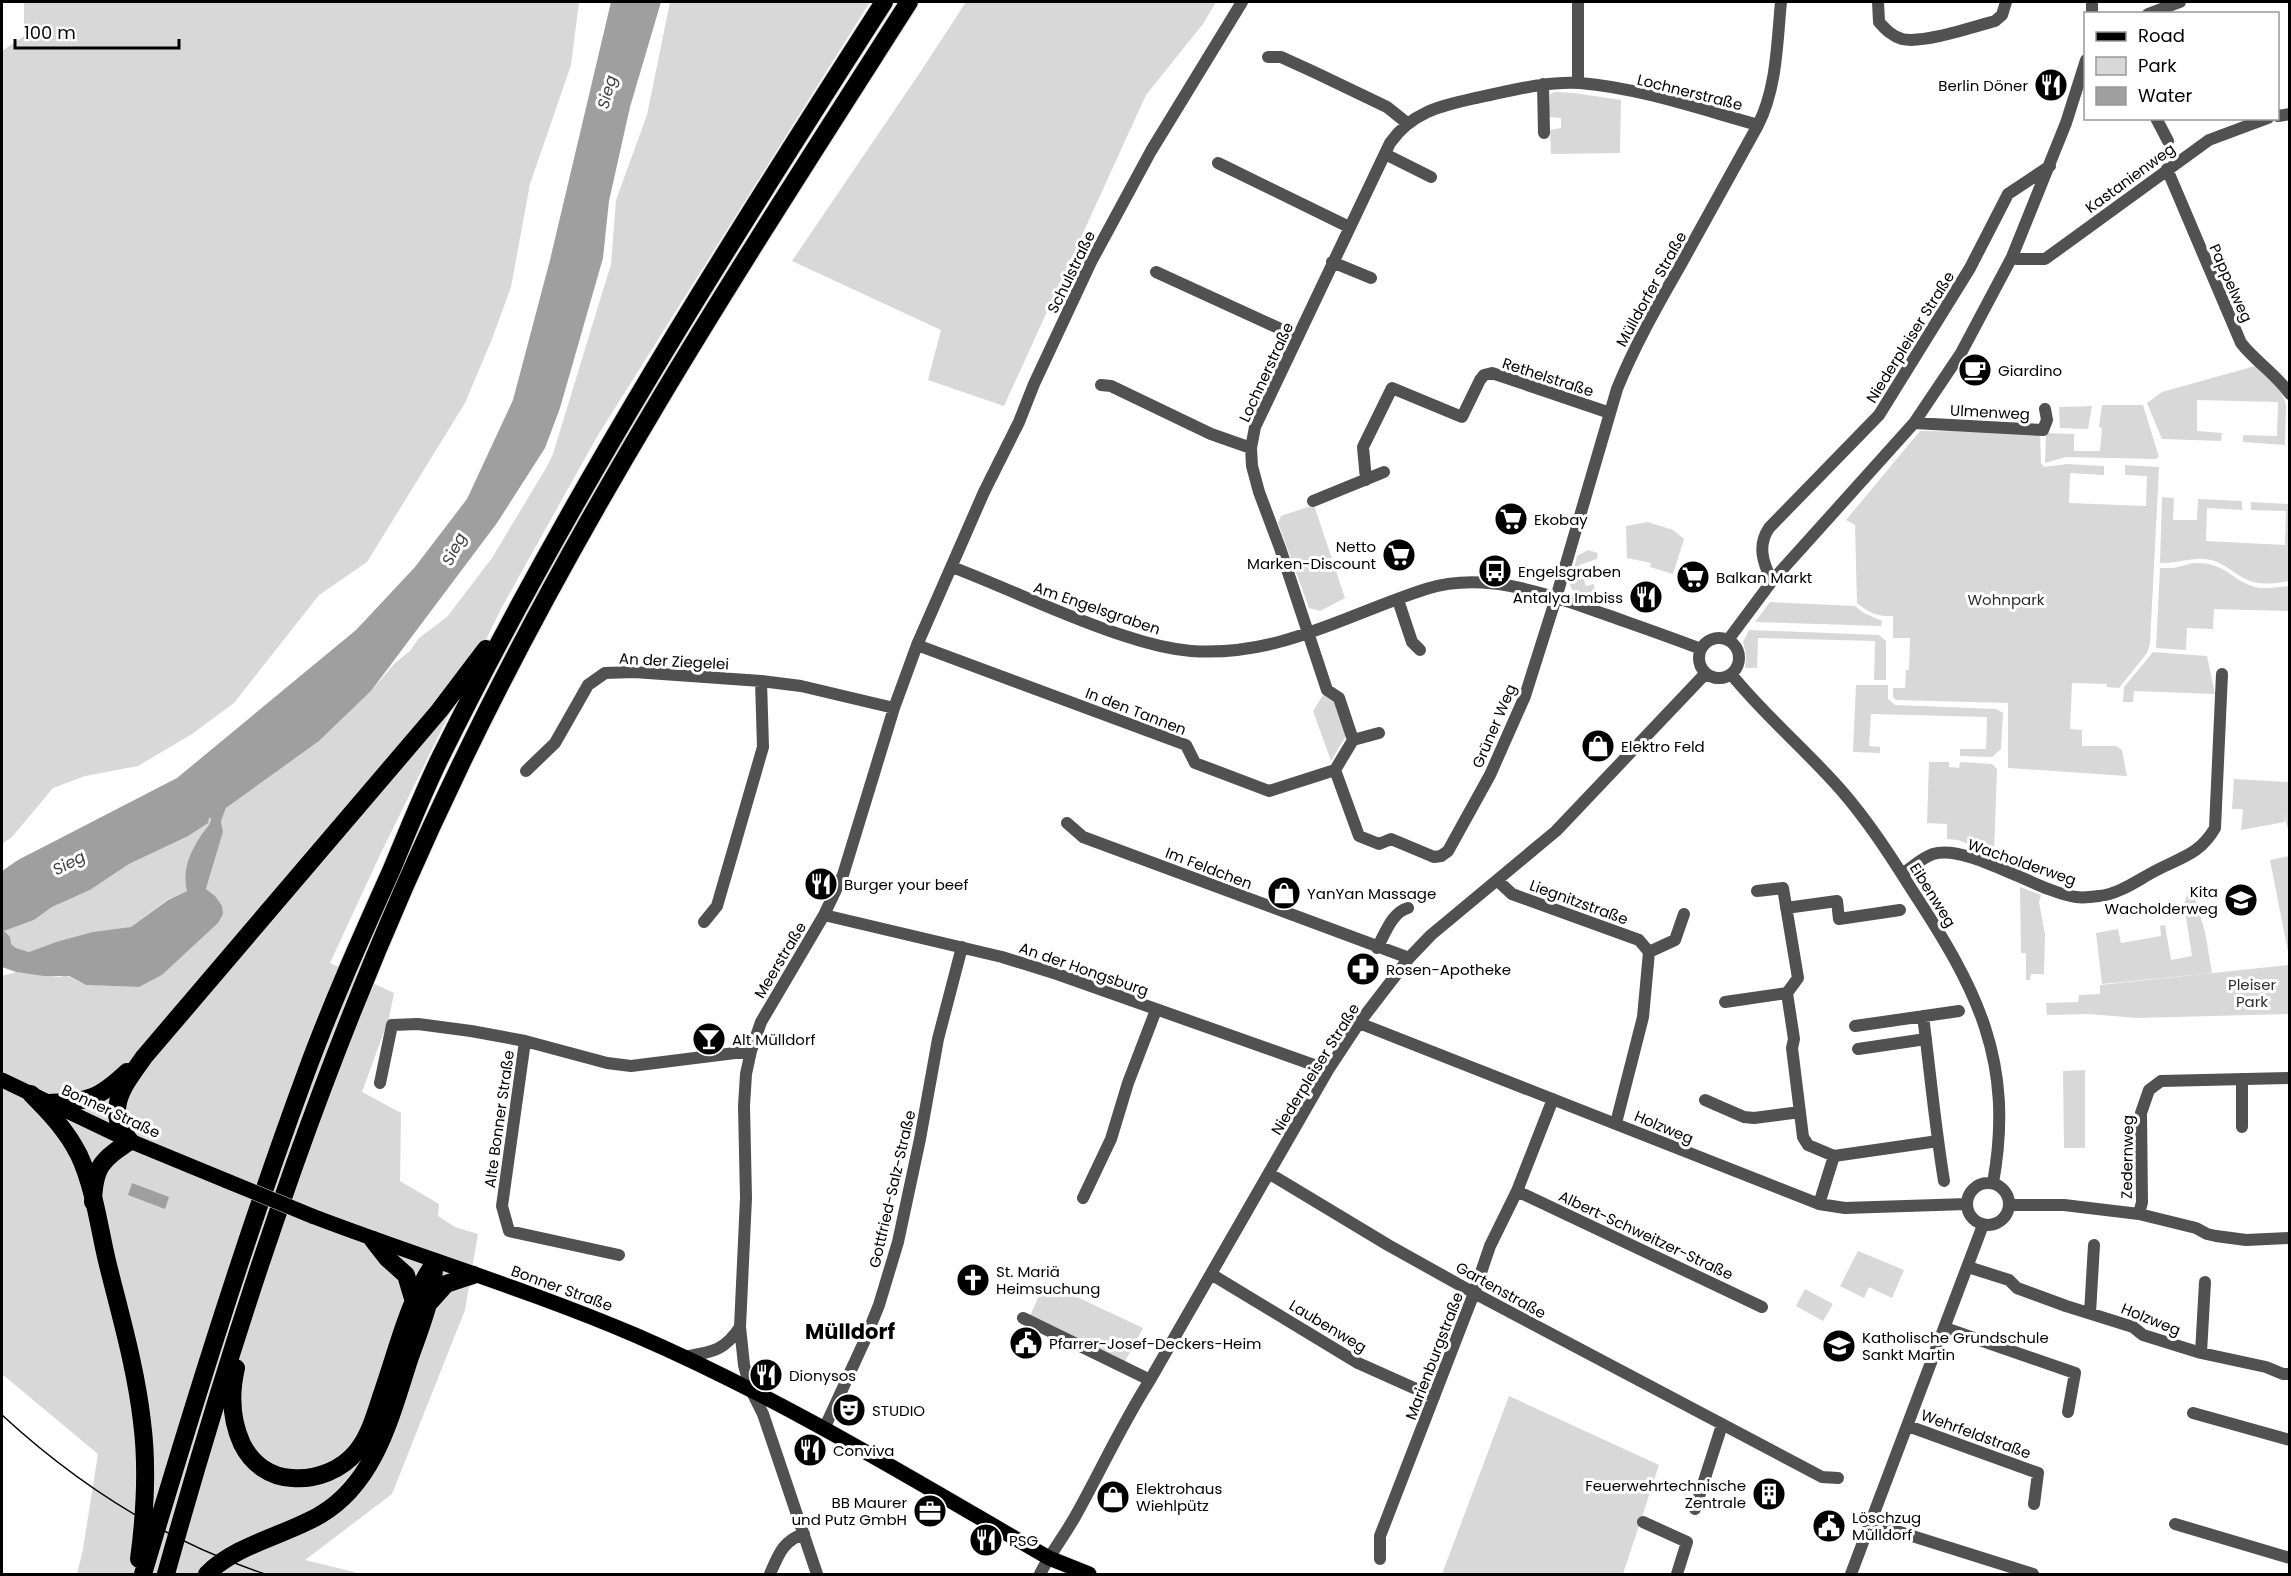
<svg xmlns="http://www.w3.org/2000/svg" width="2291" height="1576" viewBox="0 0 2291 1576" font-family="Poppins,sans-serif">
<rect width="100%" height="100%" fill="#fff"/>
<path fill="#d8d8d8" d="M24 2H579L571 65 530 184 511 287 492 339 465 403 367 562 319 595 234 703 192 734 138 766 85 776 53 788 12 837 2 844V51L24 36Z
M670 2H870L598 435 502 607 379 857 330 963 394 993 389 1018 362 1092 401 1113 400 1181 439 1204 438 1216 455 1227 478 1234 465 1310 392 1494 305 1560 362 1574H77L83 1549 98 1454 2 1374V976L16 972 60 977 65 975 86 985 139 987 162 975 218 923 206 890 223 832 221 821 226 808 319 741 371 691 395 663 410 651 419 638 447 617 492 558 546 468 553 454 611 264 616 200 647 115Z
M966 2H1216L1203 24 1146 95 1004 406 928 380 941 330 792 261 921 71Z
M1555 92 1574 93 1621 100 1620 153 1551 154 1550 130 1561 128V118L1548 117 1550 94Z
M2259 365 2278 381 2286 405 2285 445 2243 442V435L2277 436 2278 402 2197 400V431L2222 433 2221 441 2162 439 2147 403 2162 392Z
M2102 405H2143L2159 457 2155 459 2066 457 2045 463 2046 433 2074 434V451H2100L2102 428 2099 427Z
M2092 406 2088 429 2060 428 2059 407Z
M1920 431 2040 432 2041 463 2044 467 2067 464 2104 466V475L2070 473 2069 503 2146 506 2147 476 2125 475V465L2159 467 2150 644 2147 653 2119 688 2107 687V684L2072 683 2070 729 2082 730V746H2116L2122 750 2127 776 2008 768V703L1896 700 1893 697V688H1905L1906 670H1909L1910 638H1893V616C1878 617 1869 613 1857 603L1855 525 1846 520Z
M2162 497 2174 498 2173 520H2197L2198 499 2242 501V510L2207 508 2206 541 2285 545 2286 511 2251 510V502L2289 504V581C2276 583 2261 586 2248 580 2235 575 2225 563 2211 560 2194 556 2178 564 2160 563Z
M1314 505 1345 598 1320 611 1309 608 1278 523 1281 516Z
M1648 522 1673 530 1684 539 1673 574 1650 567 1651 563 1627 558 1626 526Z
M1588 550 1598 553 1597 559 1579 565 1586 586 1594 584 1595 598 1593 601 1577 596 1570 586 1577 556Z
M2193 563C2226 562 2229 579 2255 587 2266 590 2279 587 2289 586V611L2214 609 2213 629 2187 628 2186 650 2156 648 2160 568H2174Z
M1770 602 1855 606 1864 613 1882 621 1881 626 1755 622Z
M1749 630 1879 635 1886 641V680H1874L1875 641 1758 638 1757 668H1745L1746 655 1743 642Z
M2153 652 2207 656 2215 694 2134 691 2133 702H2123L2124 687Z
M1856 685H1888V699L1895 705 1996 709 2003 713 2001 749 1992 757 1960 756V749H1986L1987 717 1871 714 1869 746 1880 747V753L1853 752Z
M1323 695 1335 703 1347 734 1331 761 1313 711Z
M1929 762H1949V767L1959 768 1960 762 1992 764 1997 769 1994 854 1958 840 1947 839V824L1927 823Z
M2234 779 2289 782V832L2283 813 2285 822 2241 830 2243 809H2232Z
M209 817H211V823L193 849 187 891 167 900 131 927 56 942 29 952 16 948 11 944 4 931 34 920 52 907 90 890 129 864 170 844Z
M2289 856H2290L2289 957 2270 860Z
M2191 885 2205 932 2212 973 2102 984 2096 933 2118 929 2121 943 2161 936 2160 926 2165 925 2171 960 2192 956 2184 904Z
M2020 887 2041 895 2039 902 2045 934 2044 974H2031L2030 980H2026V953H2021Z
M2289 965V1014L2137 1018 2089 1014 2047 1015 2046 1003 2078 1002 2079 995 2100 994V985Z
M2085 1070V1148H2064L2063 1071Z
M1858 1251 1904 1270 1892 1298 1869 1287 1864 1298 1840 1286Z
M1045 1282 1143 1328 1124 1363 1030 1316Z
M1805 1289 1833 1304 1823 1321 1796 1306Z
M1509 1396 1659 1465 1623 1574H1442Z"/>
<path fill="#9f9f9f" fill-rule="evenodd" d="M611 2H661L630 107 609 201 603 258 560 408 545 448 497 523 371 691 319 741 226 808 221 821 223 832 206 889 215 896 222 906 223 914 218 923 162 975 139 987 86 985 69 976H44L16 972 2 967V871L18 860 177 778 356 630 415 567 467 499 513 400 550 260ZM209 818H211C211 825 206 828 202 834 190 852 182 869 187 891L168 900 131 927 93 932 56 942 29 952 16 948 11 944 10 937 4 931 34 920 52 907 90 890 129 864 188 836 208 823Z
M132 1183 169 1197 165 1209 128 1195Z"/>
<g fill="none" stroke-linecap="round" stroke-linejoin="round">
<defs>
<path id="major" d="M2 1080 130 1141 227 1181
M312 1216C419 1257 530 1290 635 1335 779 1397 914 1480 1049 1558L1089 1574"/>
<path id="highway" d="M31 1094C50 1113 67 1131 79 1155 94 1187 99 1227 107 1261 120 1314 136 1368 142 1422 148 1468 145 1514 139 1559
M49 1103C89 1101 97 1100 127 1072
M93 1202C94 1166 102 1160 130 1141 102 1110 125 1084 144 1057L439 711 486 649
M373 1240 387 1258 406 1275 414 1302
M429 1303 446 1284 473 1275
M236 1368C230 1394 231 1420 242 1444 252 1464 270 1477 292 1478 316 1480 342 1470 357 1451 369 1436 375 1416 381 1397 397 1352 408 1301 435 1262
M143 1574C193 1406 245 1238 306 1073 331 1005 361 938 391 871 407 833 422 795 440 758 570 495 726 248 884 2
M166 1574C243 1298 335 1025 460 766 588 499 750 251 909 2
M207 1574C237 1544 284 1536 320 1515 376 1482 391 1415 410 1357 420 1329 432 1300 434 1269"/>
</defs>
<use href="#major" stroke="#dbdbdb" stroke-width="16"/>
<use href="#highway" stroke="#dbdbdb" stroke-width="20"/>
<path stroke="#515151" stroke-width="12" d="M1578 2V83
M1878 2 1879 22C1886 30 1892 36 1902 39 1923 44 1973 27 1995 21L2002 15 2006 2
M2092 2V14
M2148 14 2180 2
M1268 57H1281L1314 72 1387 107 1407 123
M1543 84 1544 133
M2278 116 2290 114
M2156 118 2168 141
M1758 125C1700 109 1640 88 1580 83 1544 81 1510 91 1476 98 1440 106 1412 112 1390 143L1255 427 1251 448 1252 466 1259 492 1280 548 1327 690 1339 698 1353 740 1335 770 1359 836 1379 844 1391 839 1434 857 1441 856 1448 851 1490 775 1525 696 1556 598 1617 389C1634 347 1657 306 1680 266 1706 219 1732 172 1758 125 1777 88 1777 42 1781 2
M1385 154 1431 177
M1218 163 1349 227
M2167 169 2241 343C2256 362 2276 374 2290 394
M2012 257 2017 259H2045L2209 140 2268 118
M1332 262 1371 278
M1156 272 1298 337
M1101 385 1111 386 1211 434 1251 448
M1914 423 2043 430 2047 420 2045 409
M1366 480 1363 447 1392 388 1462 417 1480 380 1484 375 1492 373 1610 413
M1313 501 1384 472
M952 567C1010 589 1065 617 1125 636 1146 643 1168 649 1191 651 1280 657 1345 615 1426 589 1487 570 1549 595 1607 615 1638 626 1670 637 1701 649
M1772 581C1763 563 1757 546 1769 528L1879 415 1970 268 2008 194 2050 166
M1398 600 1412 642 1420 650
M1699 658a20 20 0 1 1 40 0a20 20 0 1 1-40 0Z
M1728 640 1772 581 1914 423 1961 353 2012 257 2066 123 2086 60
M917 645 1186 745 1195 763 1269 791 1335 770
M1731 674C1765 716 1806 750 1841 790 1868 821 1890 855 1912 890 1977 989 2015 1061 1993 1183
M1353 740 1379 733
M526 771 555 743 588 685 605 673 634 672 761 681 801 686 894 708
M1067 823 1083 837 1409 958
M1902 874C1912 868 1921 858 1933 854 1967 843 2038 892 2076 897 2083 898 2092 897 2099 896 2120 894 2139 879 2157 870 2182 857 2200 854 2215 828L2222 674
M1498 881 1512 894 1639 940 1649 952
M1757 891 1783 888 1798 978 1787 993 1794 1039 1792 1048 1803 1137 1808 1145 1834 1156 1819 1204
M1786 908 1837 901 1839 919 1900 910
M824 915 1002 957 1057 974 1328 1070
M704 922 717 906 763 747 761 681
M1377 948C1385 934 1392 912 1408 908
M1725 1002 1787 993
M1923 1016C1930 1071 1935 1126 1944 1181
M1359 1023 1819 1204 1845 1208 1967 1204
M1855 1026 1959 1011
M525 1041 502 1206 509 1231 619 1255
M1858 1049 1926 1039
M380 1083 392 1025 418 1024 471 1031 525 1041 607 1063 631 1066 751 1051
M1705 1100 1744 1117 1754 1118 1800 1112
M1616 1123 1643 1017 1649 952 1675 940 1684 914
M2242 1127V1079
M1834 1156 1938 1141
M1270 1174 1388 1245 1474 1293 1822 1477 1838 1478
M1967 1204a21 21 0 1 1 42 0a21 21 0 1 1-42 0Z
M1517 1191 1762 1307
M1083 1198 1111 1139 1128 1083 1156 1010
M2010 1205H2064L2139 1214 2196 1228 2207 1234 2216 1236 2246 1240 2290 1238
M2139 1214 2142 1202 2141 1113 2149 1090 2161 1081 2290 1078
M1968 1267 2009 1280 2017 1288 2066 1306 2133 1327 2143 1335 2201 1353 2266 1367 2283 1374H2290
M1211 1274 1358 1363 1434 1397
M2090 1313 2094 1245
M1023 1318 1150 1380
M1945 1328 2075 1373 2068 1412
M2201 1353 2205 1282
M683 1357C710 1352 724 1352 740 1327
M2193 1413 2290 1440
M1908 1426 2038 1473 2034 1504
M824 1429 864 1342 879 1305 898 1242 920 1139 938 1039 962 947
M1695 1509 1722 1425
M1643 1522 1687 1542 1677 1574
M1871 1523 2033 1574
M2175 1524 2290 1558
M1380 1559V1536L1474 1293 1490 1246 1517 1191 1553 1099
M770 1574C778 1556 783 1540 804 1534
M817 1574 763 1414 750 1388 744 1365 740 1327 746 1198 744 1106 746 1074 751 1051 761 1022 824 915 843 875 894 708 917 645 984 492 1019 422 1034 384 1091 262 1151 151 1242 2
M1040 1574C1050 1554 1065 1535 1076 1515 1101 1470 1122 1424 1150 1380L1328 1070 1359 1023 1409 958 1431 935 1556 831 1706 673
M1851 1574 1983 1225"/>
<use href="#major" stroke="#000" stroke-width="15"/>
<use href="#highway" stroke="#000" stroke-width="18"/>
<path stroke="#000" stroke-width="1.5" d="M2 1415C79 1486 165 1541 265 1574"/>
<defs>
<path id="major-bridge" d="M227 1181 312 1216"/>
</defs>
<use href="#major-bridge" stroke="#dbdbdb" stroke-width="16" stroke-linecap="butt"/>
<use href="#major-bridge" stroke="#000" stroke-width="15"/>
</g>
<defs>
<symbol id="restaurant-disc" viewBox="-11 -11 22 22"><circle r="9.5" fill="#000" stroke="#fff"/><path d="M-5-6h1v4h1v-4h1v4h1v-4h1v5L-1.5 .5V6h-2V.5L-5-1ZM5-6V6H3V1.5H1.5Q1.5-4 5-6Z" fill="#fff"/></symbol>
<symbol id="cafe-disc" viewBox="-11 -11 22 22"><circle r="9.5" fill="#000" stroke="#fff"/><path d="M-5.5-4.5H6V0H3Q3 3.5 0 3.5H-2.5Q-5.5 3.5-5.5 0ZM3-3.2v2h1.7v-2ZM-6 4.5H4V6H-6Z" fill="#fff"/></symbol>
<symbol id="supermarket-disc" viewBox="-11 -11 22 22"><circle r="9.5" fill="#000" stroke="#fff"/><path d="M-6-5.5h2.5l.6 2H6L4.5 2H-2.5L-4.4-4H-6ZM-1.5 3.2a1.3 1.3 0 1 0 .1 0ZM3 3.2a1.3 1.3 0 1 0 .1 0Z" fill="#fff"/></symbol>
<symbol id="bus-disc" viewBox="-11 -11 22 22"><circle r="9.5" fill="#000" stroke="#fff"/><path d="M-5-6H5V4H4V6H2V4H-2V6H-4V4H-5ZM-3.5-4V0h7V-4ZM-3.5 1.2v1.5H-2V1.2ZM2 1.2v1.5H3.5V1.2Z" fill="#fff"/></symbol>
<symbol id="shop-disc" viewBox="-11 -11 22 22"><circle r="9.5" fill="#000" stroke="#fff"/><path d="M-5-2.5h2.3a2.7 3.5 0 0 1 5.4 0H5L5.5 6h-11ZM-1.5-2.5h3a1.5 2.3 0 0 0-3 0Z" fill="#fff"/></symbol>
<symbol id="school-disc" viewBox="-11 -11 22 22"><circle r="9.5" fill="#000" stroke="#fff"/><path d="M0-5L7-2L0 1L-7-2ZM-4 1L0 2.5L4 1V4Q0 6-4 4Z" fill="#fff"/></symbol>
<symbol id="pharmacy-disc" viewBox="-11 -11 22 22"><circle r="9.5" fill="#000" stroke="#fff"/><path d="M-2-6h4v4h4v4h-4v4h-4v-4h-4v-4h4Z" fill="#fff"/></symbol>
<symbol id="bar-disc" viewBox="-11 -11 22 22"><circle r="9.5" fill="#000" stroke="#fff"/><path d="M-6-5H6L.8 .8V4.5H3.5V6h-7V4.5H-.8V.8Z" fill="#fff"/></symbol>
<symbol id="church-disc" viewBox="-11 -11 22 22"><circle r="9.5" fill="#000" stroke="#fff"/><path d="M-1.2-6h2.4v3.5h3.3v2.4h-3.3V6h-2.4V-.1h-3.3v-2.4h3.3Z" fill="#fff"/></symbol>
<symbol id="civic-disc" viewBox="-11 -11 22 22"><circle r="9.5" fill="#000" stroke="#fff"/><path d="M-.6-6.5H3V-4.5H.6V-3L4-1V1h2V6H-6V1h2V-1L-.6-3ZM-1.2 2.5V6h2.4V2.5Z" fill="#fff"/></symbol>
<symbol id="theatre-disc" viewBox="-11 -11 22 22"><circle r="9.5" fill="#000" stroke="#fff"/><path d="M-5-5.5Q0-4 5-5.5V0Q5 5 0 6Q-5 5-5 0ZM-3.3-2.5H-1v1.5H-3.3ZM1-2.5H3.3v1.5H1ZM-2.8 1Q0 5.5 2.8 1Z" fill="#fff"/></symbol>
<symbol id="building-disc" viewBox="-11 -11 22 22"><circle r="9.5" fill="#000" stroke="#fff"/><path d="M-4-6H4V6H1V3H-1V6H-4ZM-2.5-4.3h1.7v1.8h-1.7ZM.8-4.3h1.7v1.8H.8ZM-2.5-1h1.7V.8h-1.7ZM.8-1h1.7V.8H.8Z" fill="#fff"/></symbol>
<symbol id="office-disc" viewBox="-11 -11 22 22"><circle r="9.5" fill="#000" stroke="#fff"/><path d="M-6-3h4V-5.5h4V-3h4V5H-6ZM-1-4.5V-3h2v-1.5ZM-6 0V1H6V0Z" fill="#fff"/></symbol>
</defs>
<g fill-rule="evenodd">
<use href="#restaurant-disc" x="2032" y="66" width="38" height="38"/>
<use href="#cafe-disc" x="1956" y="351" width="38" height="38"/>
<use href="#supermarket-disc" x="1492" y="500" width="38" height="38"/>
<use href="#supermarket-disc" x="1380" y="536" width="38" height="38"/>
<use href="#bus-disc" x="1476" y="552" width="38" height="38"/>
<use href="#supermarket-disc" x="1674" y="558" width="38" height="38"/>
<use href="#restaurant-disc" x="1627" y="578" width="38" height="38"/>
<use href="#shop-disc" x="1579" y="727" width="38" height="38"/>
<use href="#restaurant-disc" x="802" y="865" width="38" height="38"/>
<use href="#shop-disc" x="1265" y="874" width="38" height="38"/>
<use href="#school-disc" x="2222" y="881" width="38" height="38"/>
<use href="#pharmacy-disc" x="1344" y="950" width="38" height="38"/>
<use href="#bar-disc" x="690" y="1020" width="38" height="38"/>
<use href="#church-disc" x="954" y="1261" width="38" height="38"/>
<use href="#civic-disc" x="1007" y="1324" width="38" height="38"/>
<use href="#school-disc" x="1820" y="1327" width="38" height="38"/>
<use href="#restaurant-disc" x="747" y="1356" width="38" height="38"/>
<use href="#theatre-disc" x="830" y="1391" width="38" height="38"/>
<use href="#restaurant-disc" x="791" y="1431" width="38" height="38"/>
<use href="#building-disc" x="1750" y="1475" width="38" height="38"/>
<use href="#shop-disc" x="1094" y="1478" width="38" height="38"/>
<use href="#office-disc" x="911" y="1492" width="38" height="38"/>
<use href="#civic-disc" x="1810" y="1507" width="38" height="38"/>
<use href="#restaurant-disc" x="967" y="1521" width="38" height="38"/>
</g>
<g text-anchor="middle" dominant-baseline="central" stroke-width="6" stroke-linejoin="round" paint-order="stroke">
<g font-size="15" fill="#000" stroke="#fff" text-anchor="start">
<text x="2028" y="85" text-anchor="end">Berlin Döner</text>
<text x="1998" y="370">Giardino</text>
<text x="1534" y="519">Ekobay</text>
<text x="1376" y="546" text-anchor="end">Netto<tspan x="1376" dy="17">Marken-Discount</tspan></text>
<text x="1518" y="571">Engelsgraben</text>
<text x="1716" y="577">Balkan Markt</text>
<text x="1623" y="597" text-anchor="end">Antalya Imbiss</text>
<text x="1621" y="746">Elektro Feld</text>
<text x="844" y="884">Burger your beef</text>
<text x="2218" y="891" text-anchor="end">Kita<tspan x="2218" dy="17">Wacholderweg</tspan></text>
<text x="1307" y="893">YanYan Massage</text>
<text x="1386" y="969">Rosen-Apotheke</text>
<text x="732" y="1039">Alt Mülldorf</text>
<text x="996" y="1271">St. Mariä<tspan x="996" dy="17">Heimsuchung</tspan></text>
<text x="1862" y="1337">Katholische Grundschule<tspan x="1862" dy="17">Sankt Martin</tspan></text>
<text x="1049" y="1343">Pfarrer-Josef-Deckers-Heim</text>
<text x="789" y="1375">Dionysos</text>
<text x="872" y="1410">STUDIO</text>
<text x="833" y="1450">Conviva</text>
<text x="1746" y="1485" text-anchor="end">Feuerwehrtechnische<tspan x="1746" dy="17">Zentrale</tspan></text>
<text x="1136" y="1488">Elektrohaus<tspan x="1136" dy="17">Wiehlpütz</tspan></text>
<text x="907" y="1502" text-anchor="end">BB Maurer<tspan x="907" dy="17">und Putz GmbH</tspan></text>
<text x="1852" y="1517">Löschzug<tspan x="1852" dy="17">Mülldorf</tspan></text>
<text x="1009" y="1540">PSG</text>
</g>
<g font-size="15" fill="#000" stroke="#fff">
<text transform="translate(1690 92) rotate(14)">Lochnerstraße</text>
<text transform="translate(2130 178) rotate(-36)">Kastanienweg</text>
<text transform="translate(1071 272) rotate(-64)">Schulstraße</text>
<text transform="translate(2231 283) rotate(66)">Pappelweg</text>
<text transform="translate(1651 289) rotate(-61)">Mülldorfer Straße</text>
<text transform="translate(1910 337) rotate(-58)">Niederpleiser Straße</text>
<text transform="translate(1266 372) rotate(-65)">Lochnerstraße</text>
<text transform="translate(1548 377) rotate(18)">Rethelstraße</text>
<text transform="translate(1990 412) rotate(3)">Ulmenweg</text>
<text transform="translate(1097 608) rotate(19)">Am Engelsgraben</text>
<text transform="translate(674 661) rotate(3)">An der Ziegelei</text>
<text transform="translate(1136 711) rotate(21)">In den Tannen</text>
<text transform="translate(1494 726) rotate(-67)">Grüner Weg</text>
<text transform="translate(2022 862) rotate(19)">Wacholderweg</text>
<text transform="translate(1209 868) rotate(21)">Im Feldchen</text>
<text transform="translate(1933 895) rotate(58)">Eibenweg</text>
<text transform="translate(1579 902) rotate(20)">Liegnitzstraße</text>
<text transform="translate(780 960) rotate(-59)">Meerstraße</text>
<text transform="translate(1084 969) rotate(19)">An der Hongsburg</text>
<text transform="translate(1315 1069) rotate(-58)">Niederpleiser Straße</text>
<text transform="translate(111 1111) rotate(25)">Bonner Straße</text>
<text transform="translate(499 1119) rotate(-82)">Alte Bonner Straße</text>
<text transform="translate(1664 1127) rotate(23)">Holzweg</text>
<text transform="translate(2127 1157) rotate(-89)">Zedernweg</text>
<text transform="translate(892 1189) rotate(-77)">Gottfried-Salz-Straße</text>
<text transform="translate(1646 1235) rotate(25)">Albert-Schweitzer-Straße</text>
<text transform="translate(562 1288) rotate(20)">Bonner Straße</text>
<text transform="translate(1501 1290) rotate(29)">Gartenstraße</text>
<text transform="translate(2151 1319) rotate(22)">Holzweg</text>
<text transform="translate(1328 1326) rotate(31)">Laubenweg</text>
<text transform="translate(1434 1356) rotate(-69)">Marienburgstraße</text>
<text transform="translate(1976 1434) rotate(20)">Wehrfeldstraße</text>
</g>
<g font-size="15" fill="#2f2f2f" stroke="#fff">
<text x="2006" y="599">Wohnpark</text>
<text x="2252" y="984">Pleiser<tspan x="2252" dy="17">Park</tspan></text>
</g>
<g font-size="16" font-style="italic" fill="#404040" stroke="#fff">
<text transform="translate(607 92) rotate(-75)">Sieg</text>
<text transform="translate(454 549) rotate(-63)">Sieg</text>
<text transform="translate(69 863) rotate(-28)">Sieg</text>
</g>
<g font-size="21" font-weight="bold" fill="#000" stroke="#fff">
<text x="850" y="1331">Mülldorf</text>
</g>
</g>
<rect width="2291" height="1576" fill="none" stroke="#000000" stroke-width="6"/>
<rect x="2084" y="12" width="195" height="108" fill="#ffffff" stroke="#999999" stroke-width="1.5"/>
<rect x="2096" y="32" width="30" height="9" fill="#000000" stroke="#999999" stroke-width="1.5"/>
<text x="2138" y="42" font-size="18" fill="#000000">Road</text>
<rect x="2096" y="57" width="30" height="18" fill="#d8d8d8" stroke="#999999" stroke-width="1.5"/>
<text x="2138" y="72" font-size="18" fill="#000000">Park</text>
<rect x="2096" y="87" width="30" height="18" fill="#9f9f9f" stroke="#999999" stroke-width="1.5"/>
<text x="2138" y="102" font-size="18" fill="#000000">Water</text>
<path d="M15 39v9h164v-9" fill="none" stroke="#000000" stroke-width="3"/>
<text x="24" y="39" font-size="18" fill="#000000" stroke="#ffffff" stroke-width="4.5" paint-order="stroke">100 m</text>
</svg>
